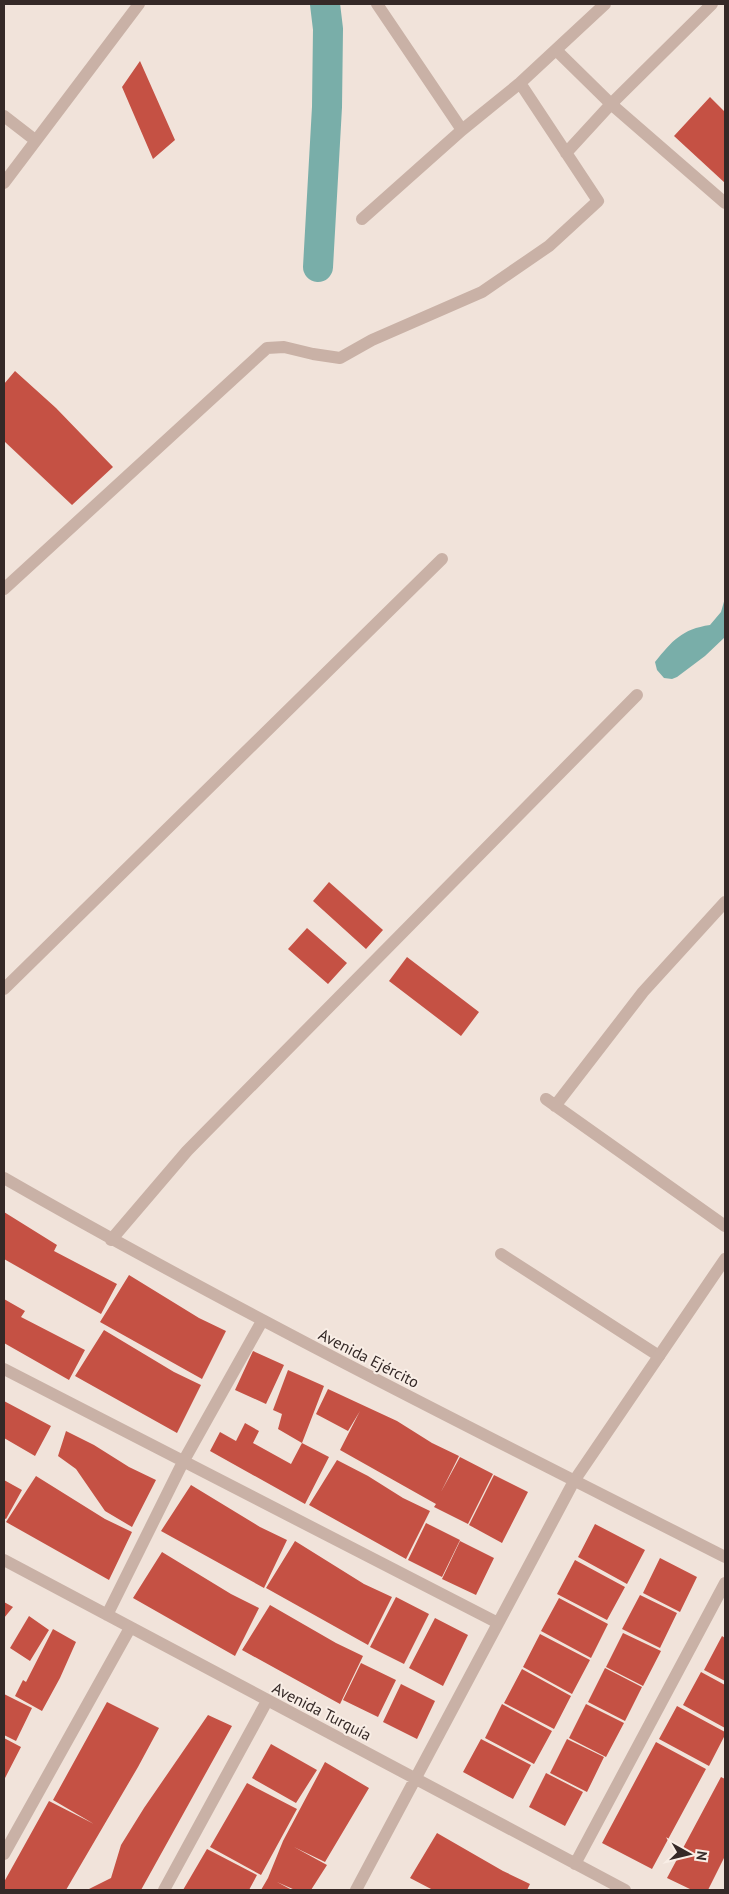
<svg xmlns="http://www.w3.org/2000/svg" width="729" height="1894" viewBox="0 0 729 1894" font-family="'PT Sans',sans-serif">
<rect width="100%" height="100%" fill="#f1e3da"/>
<path fill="#79aea9" d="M725 598V637L705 656 677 677 672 679 664 678 657 670 655 662C672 641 682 629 710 625L721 612Z"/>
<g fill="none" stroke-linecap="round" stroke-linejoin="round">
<path stroke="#79aea9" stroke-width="30" d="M318 267 327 107 328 29 325 4"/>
</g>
<path fill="#c55144" d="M140 61 175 140 153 159 122 87Z
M710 97 725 112V183L674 136Z
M15 371 56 408 113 467 72 505 4 441V384Z
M329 882 383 930 366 949 313 901Z
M307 928 347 963 328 984 288 949Z
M407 957 479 1012 461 1036 389 981Z
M4 1212 57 1245 54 1251 117 1284 101 1314 4 1259Z
M129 1275 199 1318 226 1331 202 1379 100 1322Z
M4 1299 25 1311 21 1317 85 1350 69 1380 4 1343Z
M104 1330 174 1372 201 1385 177 1433 75 1376Z
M253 1351 284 1365 266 1404 235 1390Z
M288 1370 324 1386 302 1443 278 1429 282 1414 273 1410Z
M328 1389 397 1421 432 1443 459 1456 441 1492 460 1457 493 1474 468 1524 434 1507 436 1504 340 1450 360 1411 348 1431 316 1414Z
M4 1401 51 1426 35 1456 4 1438Z
M245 1423 259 1431 253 1443 291 1464 302 1443 329 1457 305 1504 210 1451 220 1432 236 1441Z
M66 1431 94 1445 129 1467 156 1480 132 1527 105 1511 76 1469 58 1456Z
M337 1460 368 1476 403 1498 430 1511 406 1559 309 1505Z
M494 1475 528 1492 502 1543 469 1525Z
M36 1476 105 1519 132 1532 109 1580 6 1522Z
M4 1480 22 1490 6 1519 4 1518Z
M191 1485 260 1527 287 1540 264 1588 161 1531Z
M426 1523 460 1540 442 1577 408 1560Z
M595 1524 645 1550 627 1584 578 1557Z
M295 1541 364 1584 392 1597 368 1645 266 1588Z
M460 1541 494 1558 476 1595 442 1579Z
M162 1552 231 1594 259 1608 235 1656 133 1598Z
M660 1558 697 1577 680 1612 643 1593Z
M575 1560 625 1587 607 1620 557 1594Z
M640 1595 677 1613 660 1648 622 1629Z
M396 1597 429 1614 404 1664 370 1647Z
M559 1598 608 1624 591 1658 541 1631Z
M4 1602 13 1607 4 1618Z
M270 1605 336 1643 363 1656 340 1704 242 1650Z
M29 1616 49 1630 30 1661 10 1648Z
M435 1618 468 1635 443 1686 409 1668Z
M53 1629 76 1642 60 1678 42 1711 15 1696 23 1680 26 1682Z
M623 1633 661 1651 643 1686 606 1667Z
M540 1634 590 1660 572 1694 523 1667Z
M722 1636 725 1638V1681L704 1670Z
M361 1663 396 1680 378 1717 343 1700Z
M605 1668 642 1687 625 1721 588 1702Z
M522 1669 571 1696 554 1729 504 1703Z
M701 1672 725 1685V1728L683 1705Z
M401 1684 435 1701 417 1739 383 1722Z
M4 1694 32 1708 16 1741 4 1735Z
M107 1702 159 1728 138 1767 66 1890H4V1882L49 1801 94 1824 53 1800Z
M502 1704 552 1731 534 1764 485 1738Z
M586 1704 624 1723 606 1757 569 1738Z
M677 1706 725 1732V1735L709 1766 659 1739Z
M208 1715 232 1726 141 1890H87L111 1878 121 1845 144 1808Z
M4 1738 21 1747 4 1780Z
M481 1739 531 1765 513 1799 463 1772Z
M567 1739 604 1757 587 1792 550 1773Z
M656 1742 706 1769 652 1869 602 1843Z
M271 1744 317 1770 296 1803 252 1778Z
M325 1762 369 1788 325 1862 294 1847 327 1865 311 1890H295L277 1882 292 1890H261L268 1878 283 1841Z
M546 1773 583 1792 565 1826 529 1807Z
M721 1777 725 1779V1856L708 1890H692L667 1878Z
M247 1783 297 1809 261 1875 210 1847Z
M437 1833 503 1871 530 1884 527 1890H433L410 1878Z
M207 1849 257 1875 249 1890H183Z"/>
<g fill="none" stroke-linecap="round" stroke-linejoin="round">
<path stroke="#c9b1a6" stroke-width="12" d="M501 1254 659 1356"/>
<path stroke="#c9b1a6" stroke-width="12" d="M377 4 462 130
M556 50 611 104 725 203
M4 116 35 140
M566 153 611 104 712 4
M4 183 139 4
M362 219 462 130 520 83 605 4
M4 589 267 348 284 347 313 354 340 358 372 340 482 292 549 246 598 201 520 83
M4 989 442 559
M546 1099 725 1226
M555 1106 643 992 725 902
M4 1178C239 1313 483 1434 725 1557
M111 1240 187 1151 637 695
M4 1369 498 1623
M4 1560 625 1890
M107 1615 183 1462 262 1321
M4 1854 130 1628
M575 1864 725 1583
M164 1890 267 1701
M356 1890 574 1481 725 1259"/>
</g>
<g text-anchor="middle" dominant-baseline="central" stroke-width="4" stroke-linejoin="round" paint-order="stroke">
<g font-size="16" fill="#352927" stroke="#f9eee6">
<text transform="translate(369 1358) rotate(27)">Avenida Ejército</text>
<text transform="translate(322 1711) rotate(27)">Avenida Turquía</text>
</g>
</g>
<rect width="729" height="1894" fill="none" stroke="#352927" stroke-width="10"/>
<g transform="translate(689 1854) rotate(98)" stroke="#f9eee6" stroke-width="4" paint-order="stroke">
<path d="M0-4L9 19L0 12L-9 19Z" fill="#352927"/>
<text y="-8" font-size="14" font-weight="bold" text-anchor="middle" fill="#352927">N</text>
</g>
</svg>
